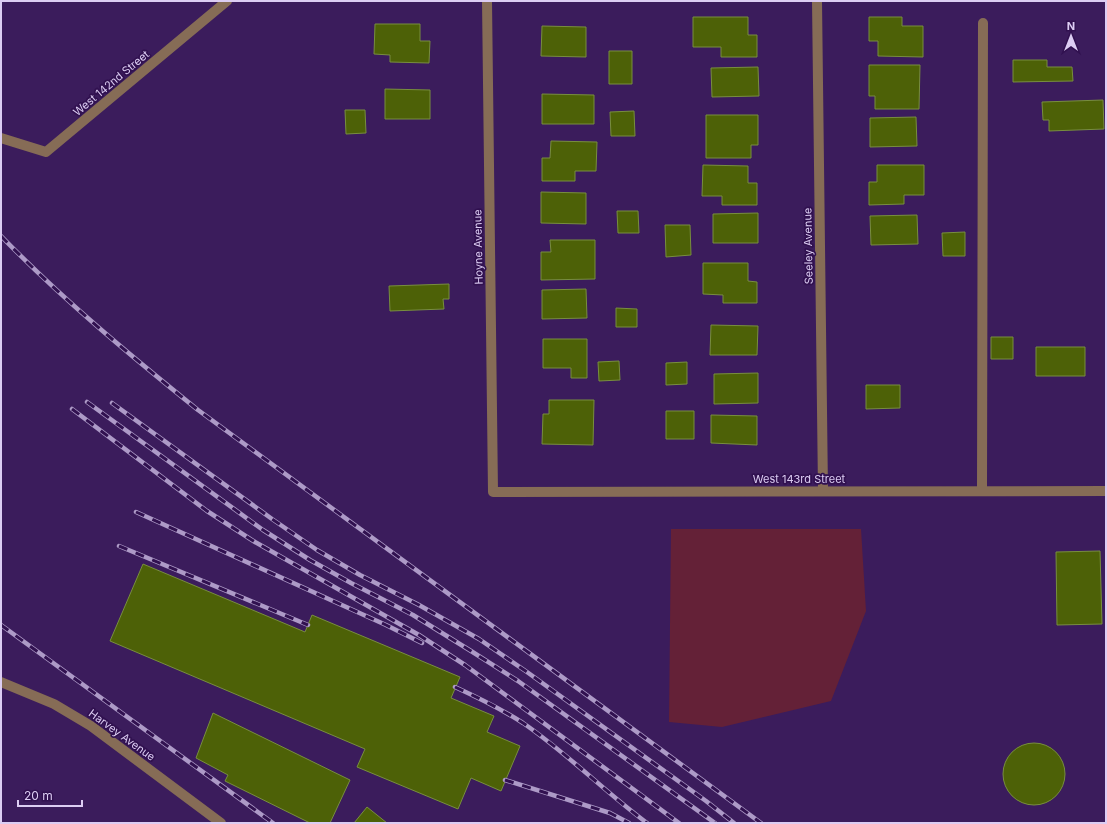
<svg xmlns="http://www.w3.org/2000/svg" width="1107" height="824" viewBox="0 0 1107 824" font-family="Inter,sans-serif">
<rect width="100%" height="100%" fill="#3b1c5c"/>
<path fill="#642137" d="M671 529H861L866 611 831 701 722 727 669 722Z"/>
<path fill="#4d6107" stroke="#788e3f" d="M693 17H748V35H757V57H721V47H693Z
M869 17H902V26H923V57L878 56V41H869Z
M375 24H420V41H430L429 63 390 62V55L374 54Z
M542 26 586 27V57L541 56Z
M609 51H632V84H609Z
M1013 60H1047V67H1072L1073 81 1013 82Z
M869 65H920L919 109H875V96H869Z
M758 67 759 96 712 97 711 68Z
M385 89 430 90V119H385Z
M542 94 594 95V124H542Z
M1103 100 1104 129 1049 131V120H1043L1042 102Z
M345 110H365L366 133 346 134Z
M634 111 635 136H611L610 112Z
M706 115H758V145H751V158H706Z
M916 117 917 146 870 147V118Z
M551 141 597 142 596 171H575V181H542V158H550Z
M703 165 748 166V183H757V205H722V196H702Z
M877 165H924V195H904V204L869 205V182H877Z
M541 192 586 193V224L541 223Z
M617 211H638L639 233H618Z
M758 213V243H713V214Z
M917 215 918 244 871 245 870 216Z
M665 225H690L691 255 666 257Z
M965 232V256H943L942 233Z
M550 240H595V279L541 280V252H551Z
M703 263H748V281L757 282V303H723V295L703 294Z
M449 284V299H443L444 309 390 311 389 286Z
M586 289 587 318 542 319V290Z
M616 308 637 309V327H616Z
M711 325 758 326 757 355H710Z
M991 337H1013V359H991Z
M543 339H587V378H571V368H543Z
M1036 347H1085V376H1036Z
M619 361 620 380 599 381 598 362Z
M687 362V384L666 385V363Z
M758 373V403L714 404V374Z
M866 385H900V408L866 409Z
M549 400H594L593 445 542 444 543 414H549Z
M666 411H694V439H666Z
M711 415 757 416V445L711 443Z
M1100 551 1102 624 1057 625 1056 552Z
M143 564 305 632 312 615 460 677 451 698 494 716 487 732 520 746 501 791 471 778 458 809 357 767 365 749 110 641Z
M213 713 350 780 330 823H310L225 781 228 775 196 758Z
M1003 774a31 31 0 1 1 62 0a31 31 0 1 1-62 0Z
M367 807 387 823H354Z"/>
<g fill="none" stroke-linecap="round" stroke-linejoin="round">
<path stroke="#866c56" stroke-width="10" d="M487 1 493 492 1106 491
M817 1 823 491
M1 138 46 152 227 1
M982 490 983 23
M1 682 54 704 91 726 221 823"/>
<defs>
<path id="rail" d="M1 236C62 299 130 355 198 410L761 823
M87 402 263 530 310 560 351 583 413 615 471 651 518 681 715 823
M112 403 272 519 317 550 360 575 419 605 479 639 527 672 706 801 734 823
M72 409 207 511 255 542 419 635 465 665 679 823
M136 512 386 625 422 643
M119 546 308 625
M1 625 273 823
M455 687C479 698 501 709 523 723 567 753 605 792 647 823
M505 780 610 813 629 823"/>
</defs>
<use href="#rail" stroke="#ad9ac7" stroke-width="4.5"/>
<use href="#rail" stroke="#311150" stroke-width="3" stroke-dasharray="9" stroke-linecap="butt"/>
</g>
<g text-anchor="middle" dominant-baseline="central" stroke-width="3.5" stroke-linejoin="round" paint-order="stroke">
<g font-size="11" fill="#dccdf3" stroke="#311150">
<text transform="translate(111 83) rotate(-40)">West 142nd Street</text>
<text transform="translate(808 246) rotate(-91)">Seeley Avenue</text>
<text transform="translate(478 247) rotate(-91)">Hoyne Avenue</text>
<text x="799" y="479">West 143rd Street</text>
<text transform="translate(122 735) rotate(36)">Harvey Avenue</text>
</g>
</g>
<rect width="1107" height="824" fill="none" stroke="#dccdf3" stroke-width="4"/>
<g transform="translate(1071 36)" stroke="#311150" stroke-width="3" paint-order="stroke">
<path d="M0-3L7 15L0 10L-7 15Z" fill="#dccdf3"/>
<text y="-6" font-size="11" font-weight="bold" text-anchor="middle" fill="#dccdf3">N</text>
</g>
<path d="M18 800v6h64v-6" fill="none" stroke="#dccdf3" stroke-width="2"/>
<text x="24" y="800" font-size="12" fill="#dccdf3" stroke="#311150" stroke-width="3" paint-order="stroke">20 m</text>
</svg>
